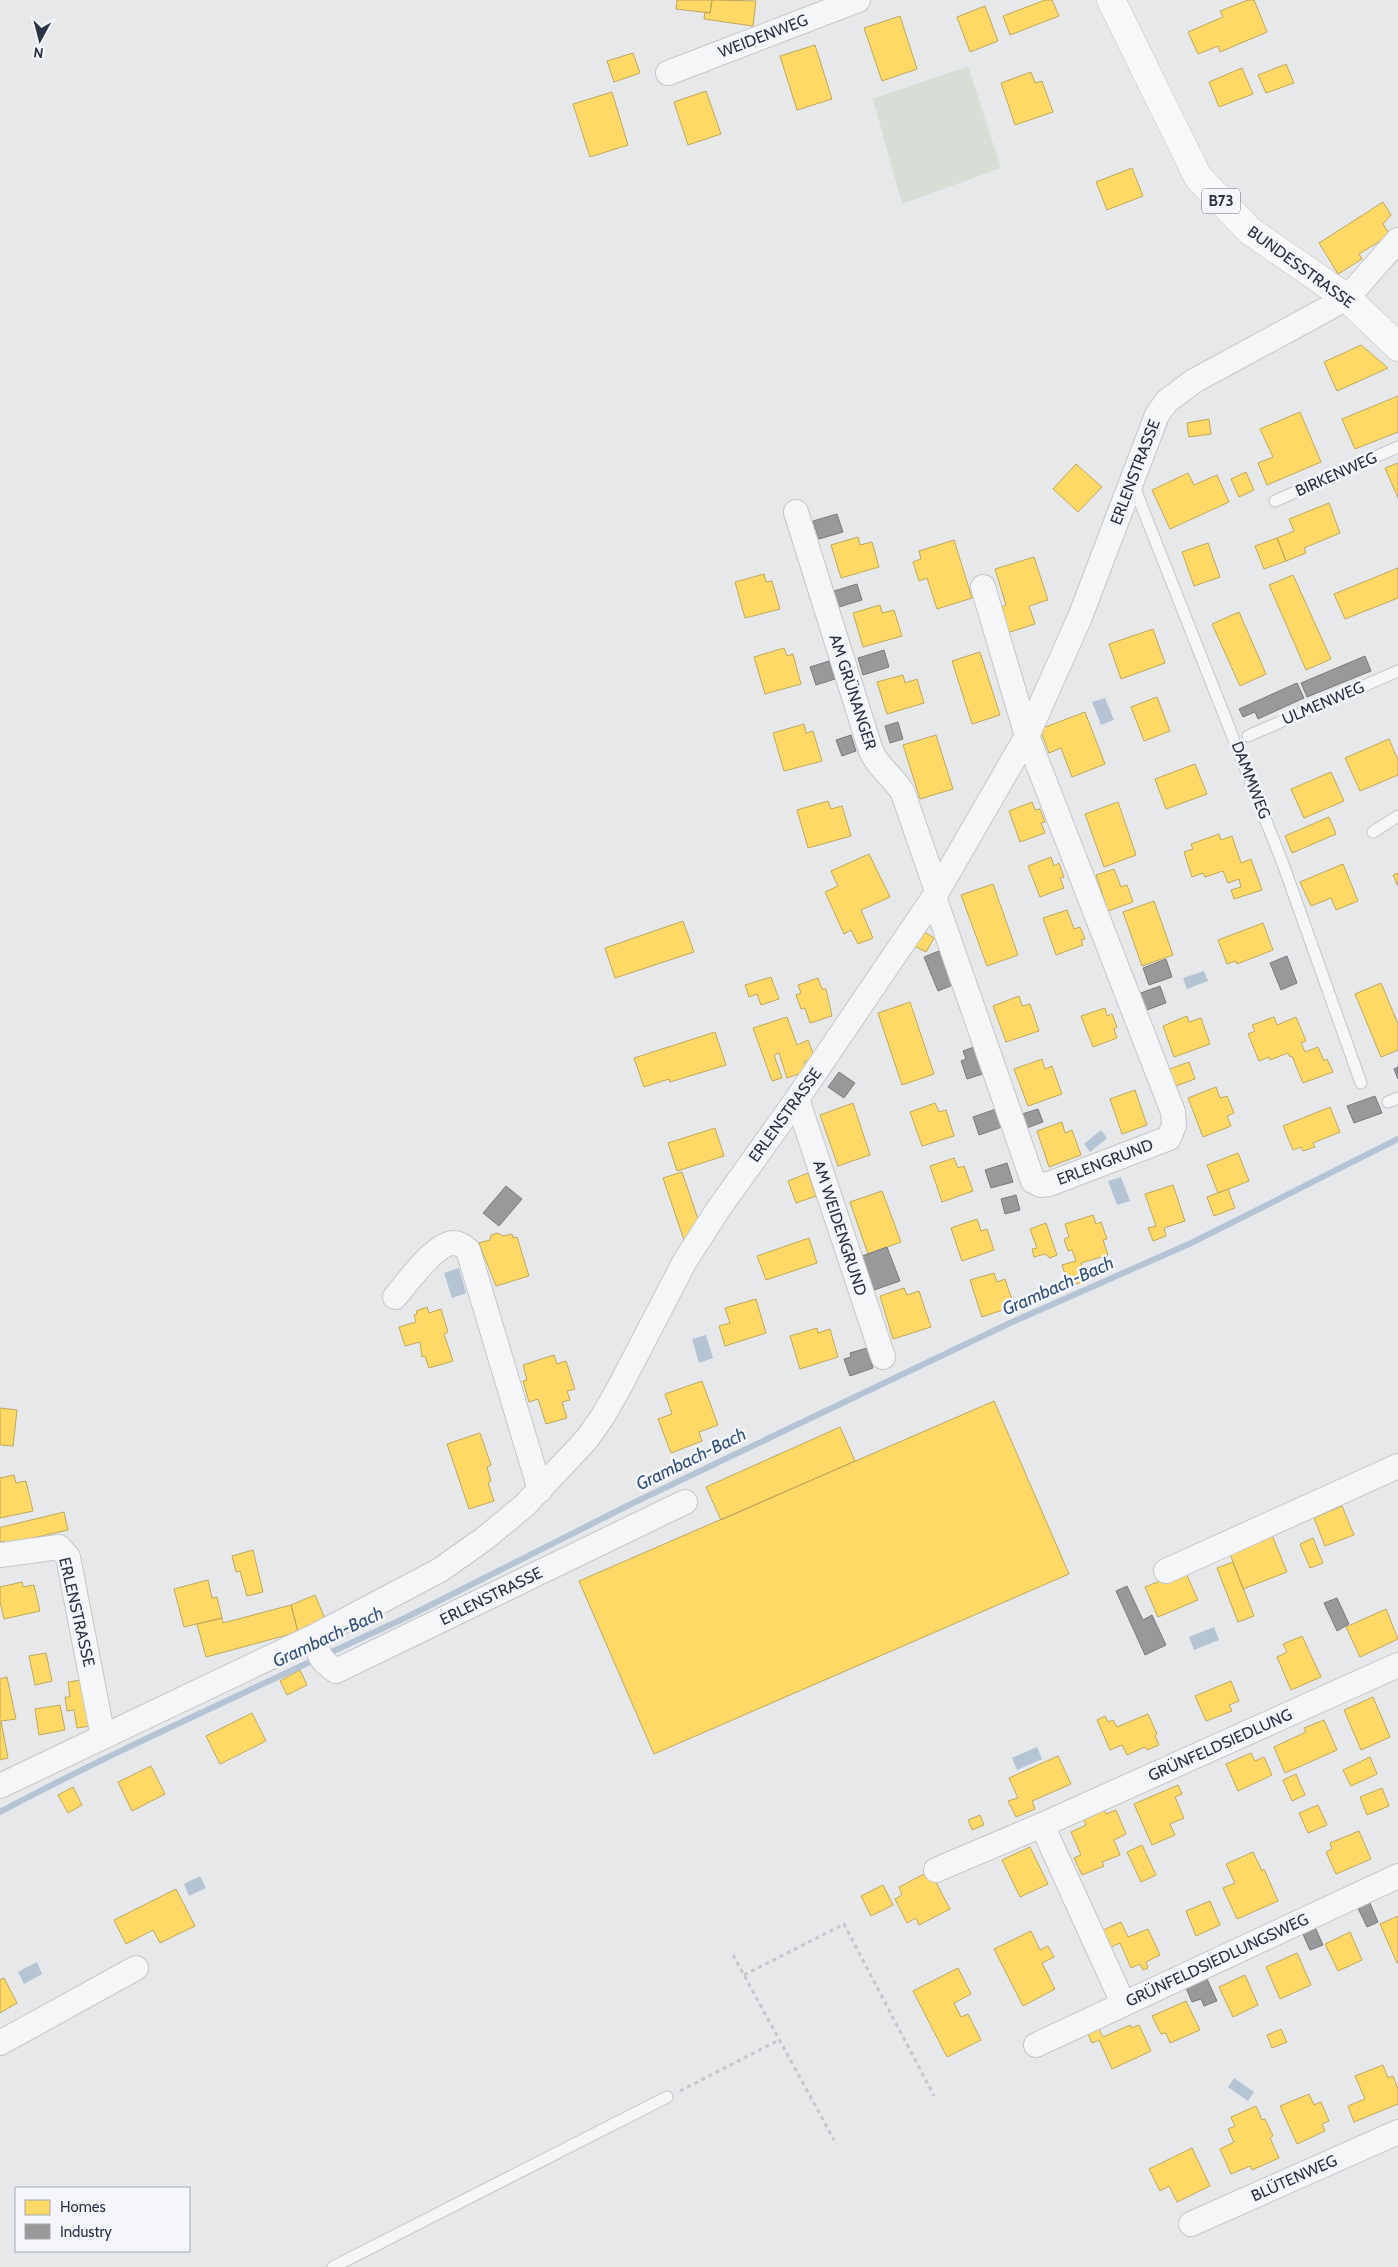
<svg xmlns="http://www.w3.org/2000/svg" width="1398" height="2267" viewBox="0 0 1398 2267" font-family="Cabin,sans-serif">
<rect width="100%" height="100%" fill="#e6e8ea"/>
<path fill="#d6ded6" d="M968 66 1001 168 902 204 873 99Z"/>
<path fill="#b4c4d5" d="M1105 698 1114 720 1101 725 1092 702Z
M1204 971 1208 981 1187 989 1183 978Z
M1101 1130 1107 1138 1090 1152 1084 1144Z
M1121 1177 1130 1201 1117 1205 1108 1181Z
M459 1268 466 1293 452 1298 444 1273Z
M706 1335 713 1358 699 1363 692 1339Z
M1214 1627 1219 1640 1194 1650 1189 1637Z
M1037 1747 1042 1759 1017 1770 1012 1758Z
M200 1876 206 1888 189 1896 184 1884Z
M37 1962 42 1974 24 1984 18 1972Z
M1234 2078 1254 2092 1248 2101 1228 2087Z"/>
<path fill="#ffd966" stroke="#bfa85c" d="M677 0H712L710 13 676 9Z
M712 0 756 1 753 26 704 19 705 12 710 13Z
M1045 0H1052L1059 16 1010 35 1003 16Z
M1248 0H1254L1267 32 1220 52 1218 46 1198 54 1188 32 1223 17 1220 11Z
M985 6 998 41 970 52 957 17Z
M900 16 917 69 882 81 864 28Z
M815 45 832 99 797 110 780 56Z
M633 53 640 73 614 82 607 61Z
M1286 64 1294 83 1266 93 1258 75Z
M1242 68 1253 94 1219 107 1209 82Z
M1031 72 1035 83 1042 81 1053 112 1015 125 1001 83Z
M706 91 721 134 688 145 674 102Z
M612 92 628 145 590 157 573 104Z
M1132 168 1143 196 1107 210 1096 182Z
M1383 202 1391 215 1383 224 1390 235 1359 254 1362 259 1338 274 1319 243Z
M1361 345 1388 368 1337 391 1324 362Z
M1398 396V432L1355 449 1342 419Z
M1300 412 1321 462 1267 485 1258 463 1273 457 1260 429Z
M1209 419 1211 434 1189 437 1187 423Z
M1398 463V498L1385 468Z
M1076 464 1102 487 1078 512 1053 489Z
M1246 472 1254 490 1239 497 1231 479Z
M1188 473 1194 485 1217 475 1229 502 1170 529 1152 490Z
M1329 503 1340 533 1304 548 1306 553 1286 561 1277 538 1294 531 1289 519Z
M858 537 860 545 872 542 879 567 841 578 831 545Z
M1277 538 1286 561 1264 569 1255 546Z
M954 540 972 598 937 609 927 578 919 581 913 562 921 559 919 551Z
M1208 543 1220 577 1194 586 1182 552Z
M1034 557 1048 600 1029 606 1035 624 1007 633 999 608 1006 605 995 569Z
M1398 568V598L1345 619 1334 594Z
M764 574 766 582 772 581 780 609 745 618 735 582Z
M1293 575 1331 659 1306 670 1269 585Z
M880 605 882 613 894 610 902 636 863 647 853 613Z
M1239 612 1266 674 1240 686 1212 624Z
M1153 629 1165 663 1121 679 1109 644Z
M784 648 787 656 793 654 801 684 765 694 754 657Z
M980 652 1000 715 972 724 952 661Z
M903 675 905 683 917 679 924 703 887 714 877 682Z
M1157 697 1170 731 1144 741 1131 707Z
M1085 712 1105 764 1072 777 1061 748 1049 753 1040 729Z
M804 724 806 733 813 731 822 761 784 771 773 733Z
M936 735 953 789 920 799 903 745Z
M1389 739 1398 760V775L1360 791 1345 758Z
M1195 764 1207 794 1166 809 1155 779Z
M1331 772 1344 801 1304 818 1291 789Z
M828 801 831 809 842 806 851 836 808 848 797 810Z
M1032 802 1035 810 1040 809 1045 822 1041 823 1045 833 1020 842 1009 811Z
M1118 802 1136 855 1104 867 1085 814Z
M1329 817 1336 834 1292 853 1285 836Z
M1219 834 1221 840 1232 836 1241 863 1251 859 1262 890 1234 899 1231 890 1241 887 1239 879 1228 883 1223 871 1205 877 1203 873 1192 877 1184 852 1193 849 1191 844Z
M869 854 890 897 861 910 873 938 858 944 851 930 844 934 825 892 838 886 831 871Z
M1051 857 1054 866 1059 863 1064 877 1060 878 1064 888 1040 897 1028 866Z
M1343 864 1358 901 1336 910 1331 898 1311 906 1300 882Z
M1114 869 1121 887 1127 885 1133 902 1108 911 1096 875Z
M1398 873V886L1393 875Z
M993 884 1018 955 987 966 961 895Z
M1154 901 1173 955 1142 966 1123 912Z
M1067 910 1074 929 1080 927 1085 939 1081 940 1083 945 1056 955 1043 918Z
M683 921 694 952 615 978 605 948Z
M1263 923 1273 950 1237 964 1236 961 1227 964 1218 940Z
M923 931 934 938 926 952 914 946Z
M771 977 779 999 761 1005 757 994 749 997 745 985Z
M818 978 822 989H826L832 1016 810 1023 805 1008 801 1009 796 995 801 993 798 985Z
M1381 983 1398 1024V1050L1381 1057 1355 994Z
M1019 996 1022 1006 1030 1004 1039 1031 1006 1042 993 1006Z
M910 1002 934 1074 902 1085 878 1013Z
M1105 1008 1107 1016 1112 1014 1117 1027 1114 1029 1117 1038 1093 1047 1081 1016Z
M1187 1016 1189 1022 1201 1018 1210 1044 1174 1057 1163 1026Z
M787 1017 797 1045 808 1040 815 1058 804 1062 807 1071 787 1078 779 1053 774 1055 782 1078 772 1081 753 1028Z
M1274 1017 1277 1025 1296 1017 1306 1041 1301 1043 1305 1052 1318 1047 1324 1061 1327 1059 1333 1072 1303 1083 1292 1056 1290 1057 1288 1053 1270 1060 1269 1057 1259 1061 1248 1034 1255 1031 1252 1025Z
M715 1032 726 1065 670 1082 669 1079 644 1087 634 1058Z
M1042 1059 1045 1069 1052 1066 1062 1094 1028 1106 1014 1069Z
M1189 1062 1195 1079 1173 1087 1167 1070Z
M1216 1087 1220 1098 1227 1096 1234 1113 1227 1116 1231 1126 1203 1137 1188 1098Z
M1135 1090 1147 1125 1122 1134 1110 1099Z
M853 1103 870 1155 838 1166 820 1115Z
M935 1103 939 1112 946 1110 954 1136 922 1146 910 1112Z
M1330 1107 1340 1132 1313 1143 1315 1147 1303 1151 1301 1147 1293 1150 1283 1126Z
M1062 1122 1065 1133 1072 1130 1081 1155 1049 1167 1037 1131Z
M715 1128 724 1156 677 1171 668 1143Z
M1238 1153 1249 1181 1218 1193 1207 1165Z
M954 1158 958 1168 964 1166 973 1191 942 1202 930 1166Z
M682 1172 698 1219 684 1240 663 1178Z
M808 1173 816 1196 796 1203 788 1181Z
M1173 1185 1185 1221 1164 1228 1166 1236 1153 1241 1148 1228 1156 1226 1145 1194Z
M1228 1189 1235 1208 1214 1216 1207 1197Z
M882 1191 901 1242 868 1254 850 1202Z
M1093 1215 1096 1224 1101 1222 1107 1239 1103 1240 1108 1255 1081 1263 1086 1281 1069 1286 1062 1265 1076 1261 1072 1250 1068 1251 1064 1239 1069 1237 1065 1224Z
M977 1219 981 1231 987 1229 994 1250 962 1261 951 1228Z
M1046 1223 1057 1255 1050 1258 1045 1254 1034 1257 1032 1249 1037 1248 1030 1229Z
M498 1233 503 1236 512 1234 513 1238 517 1237 529 1276 496 1286 479 1243 490 1240 491 1235Z
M809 1238 817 1263 766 1280 757 1256Z
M994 1273 997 1282 1005 1279 1014 1306 982 1317 970 1280Z
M904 1288 907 1295 919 1291 931 1327 893 1339 880 1296Z
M756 1299 766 1333 725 1346 719 1326 730 1323 725 1308Z
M427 1307 429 1313 441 1309 448 1332 444 1334 453 1361 429 1368 425 1356 422 1357 420 1342 405 1346 399 1327 416 1322 414 1315 417 1314 416 1311Z
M817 1328 818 1333 830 1329 838 1357 800 1369 790 1336Z
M554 1355 557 1364 566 1361 575 1389 567 1391 570 1400 562 1402 567 1418 546 1424 538 1399 529 1402 523 1381 527 1380 523 1365Z
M702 1381 718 1425 699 1432 702 1441 671 1453 658 1419 672 1414 665 1394Z
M994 1401 1069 1574 654 1754 579 1581Z
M0 1408 17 1410 13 1446 0 1445Z
M840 1427 855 1461 721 1520 706 1487Z
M480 1433 491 1465 487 1467 491 1481 488 1483 494 1501 469 1509 447 1444Z
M14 1475 16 1483 26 1481 33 1511 0 1518V1478Z
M1342 1506 1354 1535 1325 1546 1314 1518Z
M64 1512 68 1530 6 1544 5 1541 0 1542V1528L2 1527Z
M1272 1535 1287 1572 1243 1589 1229 1551Z
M1313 1538 1323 1563 1310 1568 1300 1544Z
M253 1550 263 1592 247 1596 240 1571 236 1572 232 1556Z
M1233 1562 1254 1616 1238 1622 1217 1568Z
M1185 1571 1198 1600 1158 1617 1145 1587Z
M208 1580 212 1598 217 1597 222 1618 184 1627 174 1589Z
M22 1582 23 1587 34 1585 40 1611 4 1619 0 1602V1587Z
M315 1595 326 1621 298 1632 291 1605Z
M291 1605 298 1632 206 1657 197 1624 222 1618 223 1623Z
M1386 1609 1398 1639 1360 1657 1346 1627Z
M1302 1636 1321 1677 1291 1690 1277 1657 1287 1652 1283 1644Z
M46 1653 52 1681 35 1685 29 1656Z
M300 1670 307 1685 287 1695 280 1681Z
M7 1677 16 1719 1 1721 8 1758 0 1760V1679Z
M82 1680 90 1726 77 1728 74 1710 67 1711 65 1697H70L68 1682Z
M1231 1681 1239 1701 1229 1705 1232 1711 1206 1721 1195 1696Z
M1373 1697 1390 1737 1361 1750 1344 1710Z
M60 1705 65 1730 39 1735 35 1709Z
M252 1713 266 1741 220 1764 206 1736Z
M1148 1714 1157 1734 1155 1736 1159 1745 1147 1750 1145 1747 1127 1755 1122 1745 1110 1750 1097 1720 1105 1716 1108 1722 1113 1720 1117 1727Z
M1324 1720 1337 1750 1285 1773 1274 1747 1306 1732 1304 1728Z
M1251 1753 1255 1761 1264 1757 1272 1775 1238 1791 1226 1764Z
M1058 1756 1071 1784 1032 1801 1035 1809 1016 1817 1008 1801 1018 1798 1009 1778Z
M1370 1757 1377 1774 1351 1786 1343 1770Z
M151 1766 165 1794 132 1811 118 1782Z
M1296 1774 1305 1795 1292 1801 1283 1780Z
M1178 1785 1182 1794 1175 1797 1184 1818 1170 1824 1175 1835 1152 1845 1134 1804Z
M73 1787 82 1805 68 1813 58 1795Z
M1382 1788 1389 1806 1367 1815 1360 1797Z
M1318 1805 1327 1825 1308 1833 1299 1813Z
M1104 1809 1106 1814 1116 1810 1126 1834 1114 1840 1120 1855 1102 1862 1104 1866 1082 1875 1074 1858 1081 1855 1071 1832 1086 1825 1083 1818Z
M980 1815 984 1825 972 1830 968 1820Z
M1359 1831 1371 1859 1336 1874 1326 1852 1332 1849 1330 1843Z
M1142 1845 1156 1875 1141 1882 1127 1852Z
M1030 1847 1048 1884 1020 1897 1002 1860Z
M1253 1852 1262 1871 1264 1869 1278 1901 1237 1919 1223 1888 1235 1883 1226 1864Z
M930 1871 950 1909 919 1925 916 1918 907 1923 895 1899 902 1895 899 1887Z
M883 1885 893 1905 871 1916 861 1896Z
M176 1889 195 1926 160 1943 153 1930 126 1944 114 1920Z
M1210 1901 1220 1925 1196 1936 1186 1911Z
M1398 1916V1963H1397L1380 1924Z
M1121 1922 1128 1937 1148 1929 1160 1955 1146 1962 1148 1968 1143 1970 1140 1964 1131 1968 1120 1943 1109 1948 1101 1931Z
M1031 1931 1040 1950 1048 1946 1054 1957 1042 1963 1055 1989 1023 2006 994 1949Z
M1350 1932 1362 1960 1338 1971 1325 1944Z
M1297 1953 1311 1985 1280 1999 1266 1967Z
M958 1968 971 1994 954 2003 961 2017 968 2014 981 2040 947 2057 913 1991Z
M1245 1975 1258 2005 1233 2017 1219 1987Z
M4 1978 17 2003 0 2013V1980Z
M1186 2001 1200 2030 1170 2043 1166 2033 1161 2034 1152 2016Z
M1097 2025 1103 2037 1130 2025 1131 2028 1139 2025 1151 2051 1112 2069 1099 2040 1092 2043 1086 2030Z
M1281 2029 1287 2042 1272 2048 1267 2035Z
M1383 2065 1388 2078 1393 2076 1398 2089V2104L1354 2122 1348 2106 1365 2099 1355 2076Z
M1309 2094 1314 2105 1321 2102 1329 2121 1322 2124 1325 2131 1297 2144 1280 2106Z
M1256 2106 1262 2120 1265 2119 1273 2136 1270 2138 1279 2158 1252 2170 1250 2166 1231 2174 1220 2149 1234 2142 1228 2129 1235 2126 1231 2117Z
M1192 2148 1210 2186 1177 2202 1169 2186 1160 2191 1149 2169Z"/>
<path fill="#999" stroke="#787b80" d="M837 514 843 532 819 539 813 521Z
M857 584 862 600 839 607 834 591Z
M884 650 889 667 863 675 858 658Z
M1365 656 1371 671 1307 697 1301 683Z
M829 661 835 679 816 685 810 667Z
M1297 683 1304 698 1258 719 1255 712 1243 717 1239 709Z
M898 722 903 739 890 743 885 726Z
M851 735 856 751 842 756 836 740Z
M944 949 958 983 938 991 924 957Z
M1287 956 1297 983 1281 990 1270 963Z
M1166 959 1172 977 1149 985 1143 968Z
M1160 986 1166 1003 1144 1011 1138 994Z
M977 1046 986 1073 967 1079 961 1061 966 1059 963 1051Z
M1398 1067V1079L1394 1069Z
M839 1072 855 1083 844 1098 828 1087Z
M1375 1096 1382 1113 1354 1123 1347 1106Z
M996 1109 1002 1127 979 1135 973 1117Z
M1038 1109 1043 1122 1024 1129 1019 1115Z
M1007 1163 1013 1182 991 1188 985 1170Z
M506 1186 522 1199 499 1226 483 1213Z
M1016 1195 1020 1210 1005 1214 1001 1199Z
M887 1247 900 1281 874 1290 862 1256Z
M867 1348 873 1368 850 1376 844 1359 851 1357 850 1353Z
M1127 1586 1143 1620 1152 1615 1166 1645 1145 1655 1116 1591Z
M1337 1598 1349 1624 1337 1631 1324 1603Z
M1369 1901 1378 1922 1367 1927 1357 1906Z
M1315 1927 1323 1945 1310 1950 1302 1932Z
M1207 1979 1217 2001 1204 2006 1201 1999 1192 2002 1186 1988Z"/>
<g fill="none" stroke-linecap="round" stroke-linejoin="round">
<path stroke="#b4c4d5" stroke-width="6" d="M325 1655 407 1617 631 1504 1010 1323 1189 1244 1398 1139
M0 1812C103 1757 210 1709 316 1659"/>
<defs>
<path id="lane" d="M1133 484 1283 864 1361 1083
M1275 501 1398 447
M1248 736 1398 671
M1373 832 1398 816
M1388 1102 1398 1098
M333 2267 667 2097"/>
<path id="street" d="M668 73 858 0
M796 512 871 751C879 769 894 777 903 793L937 891
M934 897 1033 1181 1041 1185 1049 1184 1169 1138 1174 1125 1173 1112 1027 736 983 587
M797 1099 883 1357
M395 1297C407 1283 435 1243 454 1243 460 1243 464 1247 468 1250L540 1490
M0 1555 59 1547 68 1557 103 1737
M1166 1571 1398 1466
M315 1636C318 1655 320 1660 336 1671L685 1502
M0 1786 315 1636 440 1570 484 1539 524 1506 587 1439 603 1416 619 1388 685 1261 717 1211 797 1099 934 897 1027 736 1080 617 1157 415 1167 401 1194 381 1347 298 1398 240
M1042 1825 1123 2003
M936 1870 1042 1825 1398 1665
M0 2043 136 1968
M1036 2045 1398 1876
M1191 2224 1398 2132"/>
<path id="primary" d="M1111 0 1198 177 1250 231 1347 298 1398 347"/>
</defs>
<use href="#lane" stroke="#c4c6c8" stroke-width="13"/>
<use href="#street" stroke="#c4c6c8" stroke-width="26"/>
<use href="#primary" stroke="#c2c5c8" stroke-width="29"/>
<path stroke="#c5c6ca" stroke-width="3" stroke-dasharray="4 4" stroke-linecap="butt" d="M733 1955 834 2140
M744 1975 844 1924 934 2096
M680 2091 779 2040"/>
<use href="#lane" stroke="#f5f6f7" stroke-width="11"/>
<use href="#street" stroke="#f5f6f7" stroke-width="24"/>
<use href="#primary" stroke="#f8f8f8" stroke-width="28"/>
</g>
<g text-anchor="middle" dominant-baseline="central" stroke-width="5" stroke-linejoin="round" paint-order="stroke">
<rect fill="#f4f6f9" stroke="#676e7b" stroke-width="1" x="1202" y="188.5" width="38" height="25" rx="4"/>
<g font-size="15" font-weight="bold" fill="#2b3445">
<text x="1221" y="201">B73</text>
</g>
<g font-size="16" fill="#2b3445" stroke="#f4f6f9">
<text transform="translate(763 36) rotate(-21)">WEIDENWEG</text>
<text transform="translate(1301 267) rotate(36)">BUNDESSTRASSE</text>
<text transform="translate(1135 472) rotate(-69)">ERLENSTRASSE</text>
<text transform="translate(1336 474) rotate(-24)">BIRKENWEG</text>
<text transform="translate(853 692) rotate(72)">AM GRÜNANGER</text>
<text transform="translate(1323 703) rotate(-23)">ULMENWEG</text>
<text transform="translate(1251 780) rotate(69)">DAMMWEG</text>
<text transform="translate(785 1115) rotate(-54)">ERLENSTRASSE</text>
<text transform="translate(1105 1162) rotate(-21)">ERLENGRUND</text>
<text transform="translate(840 1228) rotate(72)">AM WEIDENGRUND</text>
<text transform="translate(491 1596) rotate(-26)">ERLENSTRASSE</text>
<text transform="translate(77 1612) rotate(77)">ERLENSTRASSE</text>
<text transform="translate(1220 1745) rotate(-24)">GRÜNFELDSIEDLUNG</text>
<text transform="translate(1217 1960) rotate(-25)">GRÜNFELDSIEDLUNGSWEG</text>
<text transform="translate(1294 2178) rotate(-24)">BLÜTENWEG</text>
</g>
<g font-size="18" font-style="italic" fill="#34527a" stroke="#f4f6f9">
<text transform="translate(1058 1286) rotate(-24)">Grambach-Bach</text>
<text transform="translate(691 1459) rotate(-26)">Grambach-Bach</text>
<text transform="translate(328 1637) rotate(-25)">Grambach-Bach</text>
</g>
</g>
<rect x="15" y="2187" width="175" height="65" fill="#f4f6f9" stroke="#a4a8b1"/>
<rect x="25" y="2200" width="25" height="15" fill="#ffd966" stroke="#a4a8b1"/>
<text x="60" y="2212" font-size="15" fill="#2b3445">Homes</text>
<rect x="25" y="2224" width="25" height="15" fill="#999999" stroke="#a4a8b1"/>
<text x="60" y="2237" font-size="15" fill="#2b3445">Industry</text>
<g transform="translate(40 40) rotate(187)" stroke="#f4f6f9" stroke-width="4" paint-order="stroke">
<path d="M0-4L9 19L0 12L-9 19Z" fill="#2b3445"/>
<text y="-8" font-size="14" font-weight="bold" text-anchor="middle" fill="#2b3445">N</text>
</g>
</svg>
